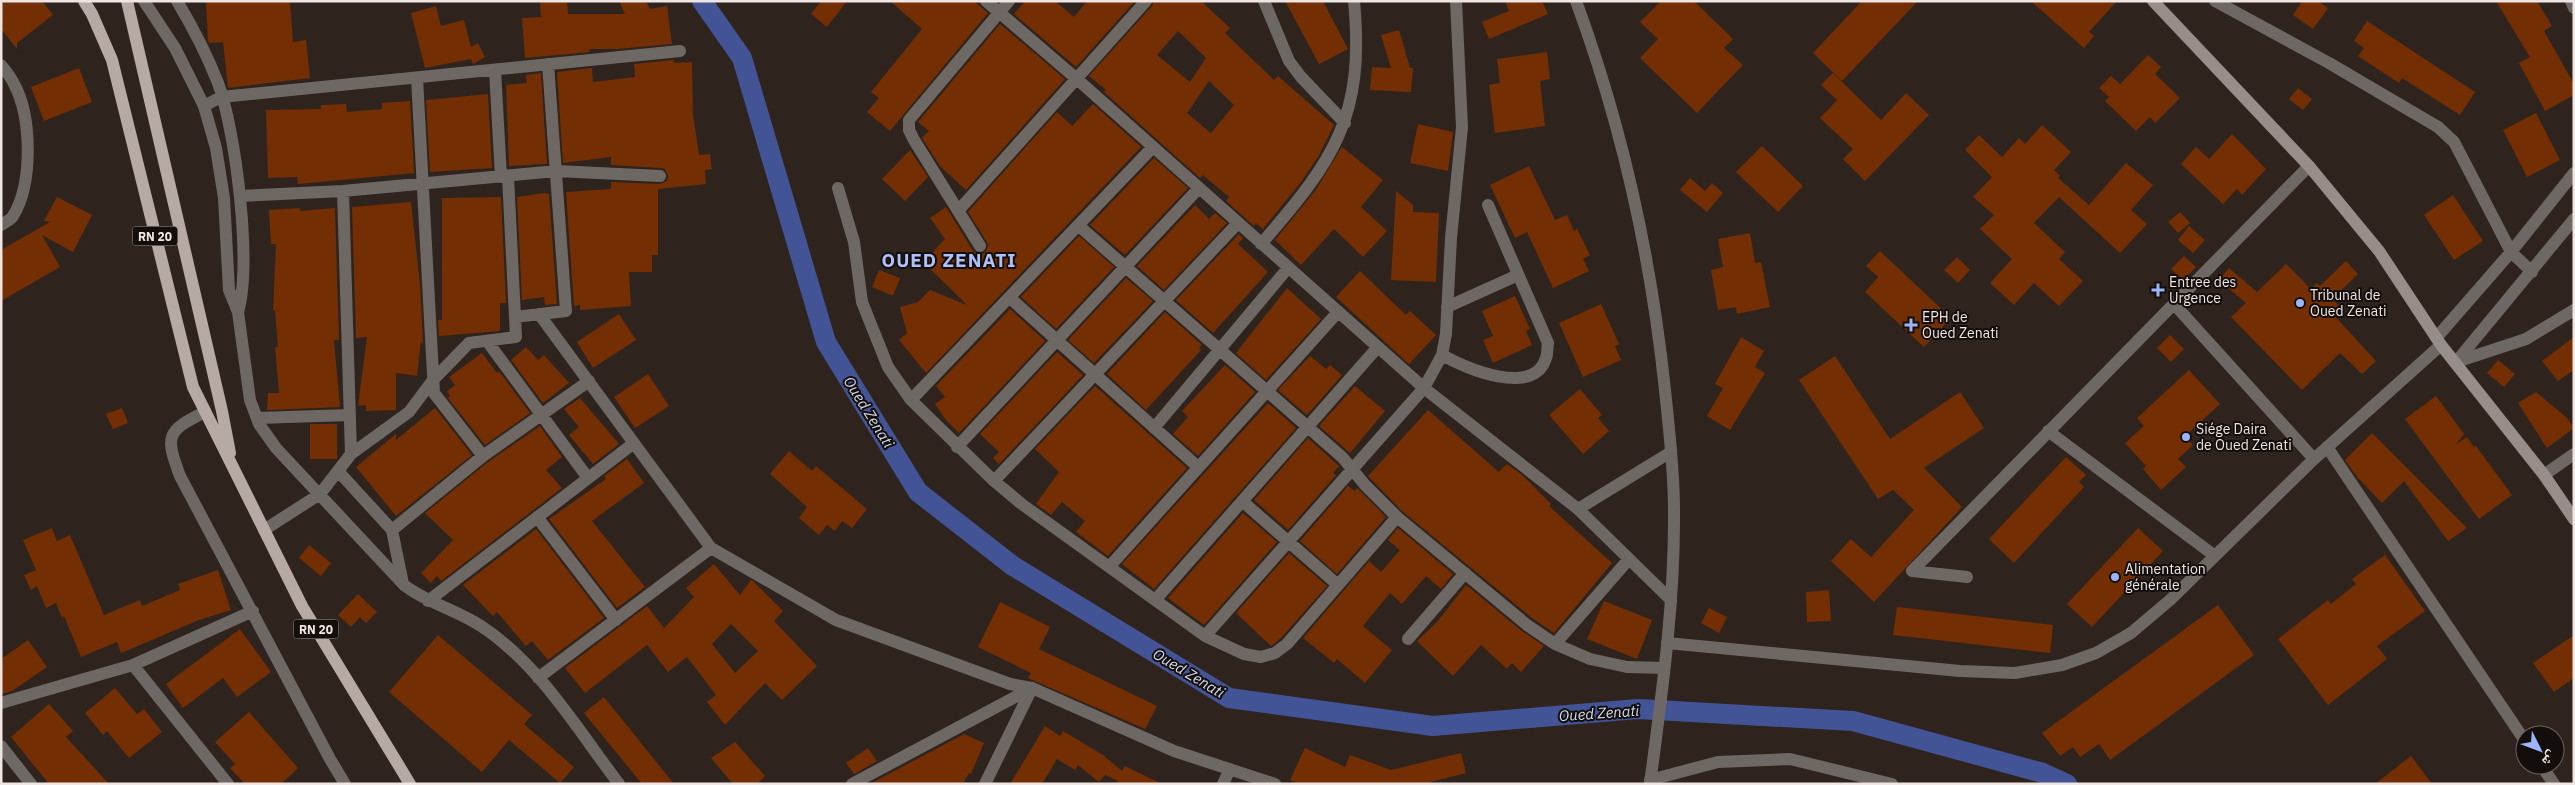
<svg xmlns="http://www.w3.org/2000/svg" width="2575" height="785" viewBox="0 0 2575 785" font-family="'IBM Plex Sans','Noto Naskh Arabic',sans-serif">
<rect width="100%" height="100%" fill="#2f231e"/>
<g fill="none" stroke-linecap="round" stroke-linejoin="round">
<path stroke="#425496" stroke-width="20" d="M702 1 742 58 826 342 918 492 1013 566 1229 698 1433 726 1638 709 1853 721 2043 773 2067 784"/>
</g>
<path fill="#742e03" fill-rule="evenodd" d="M1 1H42L53 15 17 43V49L1 29Z
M206 1H290L293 42 306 40 310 78 228 88 223 42 209 43 208 41Z
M540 1H567L568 14H625L619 1H646L650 9 667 6 672 44 617 49H589L590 52 525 58 522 18 541 17Z
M821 1H847L827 27 811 14Z
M890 1H974L988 13 890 131 867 112 879 98 871 92 922 29Z
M1025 1H1055L1074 17 1087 1H1135L1076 67 1014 14Z
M1154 1H1201L1230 28 1225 33 1274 80 1278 76 1334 125 1318 157 1301 182 1263 229 1256 223 1254 226 1226 201 1229 197 1203 175 1200 178 1104 92 1106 90 1089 76 1152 6ZM1178 31 1206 58 1190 82 1157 55ZM1209 81 1234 105 1211 133 1187 113Z
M1285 1H1323L1348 49 1319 64Z
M1505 1H1542L1548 14 1489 39 1482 22 1509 11Z
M1661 1H1694L1733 39 1724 48 1743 65 1697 113 1640 58 1658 39 1640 22Z
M1862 1H1918L1842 81 1813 53Z
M2031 1H2117L2089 32 2094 36 2084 48Z
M2302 1H2318L2328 8 2313 29 2293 15Z
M2496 1H2537L2552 26 2544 31 2574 84V95L2545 111 2519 63 2530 57Z
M436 6 441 26 464 20 471 47 478 43 485 57 473 64 471 59 425 68 411 13Z
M2367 21 2475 92 2460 115 2402 78 2399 83 2358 56 2364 48 2354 41Z
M1000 24 1065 79 966 190 940 166 922 138 929 131 918 122Z
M1399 30 1410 68H1413L1411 92 1370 90 1372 67 1391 68 1381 35Z
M1547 52 1550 79 1540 81 1545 126 1495 133 1489 85 1500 83 1497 59Z
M2148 55 2161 67 2155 74 2180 98 2155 123 2150 117 2136 131 2105 101 2109 97 2099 88 2111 76 2120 84Z
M674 60V63L692 62 693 115 699 155 710 154 712 169 705 170 706 184 658 189V255H652V272H629L631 306 580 310V305L574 306 566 192 611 189V182L660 184 667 181 668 176 665 169 660 168 611 165V157L563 163 557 72 592 68 593 82 635 77 634 64Z
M79 68 92 102 44 121 31 87Z
M541 73 547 164 509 166 506 85 527 83 526 75Z
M1833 73 1881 120 1906 93 1929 115 1865 181 1843 159 1853 149 1820 118 1837 100 1821 85Z
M2298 88 2312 99 2303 110 2289 99Z
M488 94 492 168 430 172 426 100Z
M410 101 414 173 298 184 297 177 268 178 266 110 321 109V105L346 104 347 112 382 109V103Z
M1093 104 1141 147 926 373 899 340 907 333 900 307 918 302 930 290 967 305 923 262 945 239 930 218 946 207 973 251 980 254 985 253 988 246 987 242 968 212 1057 112 1072 126Z
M2536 113 2560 160 2527 177 2503 130Z
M1418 124 1453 132 1448 171 1410 163Z
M2042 125 2071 152 2054 170 2060 176 2058 178 2089 205 2126 163 2153 185 2131 210 2147 224 2120 253 2059 197 2034 223 2065 252 2059 259 2083 281 2059 306 2034 283 2014 305 1990 283 2012 259 1980 229 1994 215 1973 197 1992 177 1965 150 1979 135 2002 157 2019 138 2025 144Z
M2232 134 2266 169 2242 195 2237 189 2223 204 2181 164 2196 147 2209 159Z
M1762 146 1803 186 1778 212 1736 172Z
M1342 147 1383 180 1361 207 1387 231 1363 257 1334 229 1301 265 1275 240 1315 191Z
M910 150 928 177 905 201 882 179Z
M1154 158 1188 188 1125 255 1090 225Z
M1529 166 1555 220 1567 215 1574 231 1577 229 1590 255 1583 259 1589 271 1553 288 1527 232 1515 238 1490 185Z
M1690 178 1705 191 1712 183 1723 193 1707 212 1680 190Z
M1396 191 1413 205V212L1439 213 1436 282 1391 280Z
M545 193 549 194 557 304 545 305 544 297 522 300 517 197Z
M2453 195 2483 241 2454 260 2424 215Z
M57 197 92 215 73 252 42 235 60 267 1 301V250L50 222 44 221Z
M501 197 506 303H500V331L439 336 438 320H442V198Z
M411 202 420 284 423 344 421 341 417 376 396 373V410L366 411V405L358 406 367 337 356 338 352 207Z
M1195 205 1209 219 1215 213 1227 223 1164 290 1137 266Z
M300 208V211L335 208 339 340H334L340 407 267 410 268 393H279L275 347H278L275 310H273L276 244H271L269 210Z
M2180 212 2190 223 2178 233 2168 222Z
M2189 226 2205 240 2193 253 2178 240Z
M1750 233 1755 263 1761 262 1770 307 1737 314 1736 307 1718 310 1711 270 1723 267 1718 239Z
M1239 234 1243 238 1238 244 1268 272 1213 333 1176 300Z
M1079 236 1114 267 1056 329 1021 297Z
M1880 251 1951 318 1924 347 1865 292 1878 277 1866 266Z
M2184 256 2196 267 2183 280 2171 269Z
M1957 257 1970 270 1958 283 1944 270Z
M2346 261 2358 274 2332 299 2339 306 2332 313 2376 361 2362 374 2340 353 2302 390 2231 317 2246 303 2219 280 2229 268 2257 292 2286 264 2311 289 2317 283 2320 286Z
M879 270 900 278 893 296 872 287Z
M1360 271 1406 315 1410 311 1436 335 1409 364 1336 297Z
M1126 278 1153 301 1094 363 1068 340Z
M1287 288 1321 319 1266 380 1236 353Z
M1515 296 1530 329 1526 331 1532 345 1493 363 1483 340 1493 336 1482 311Z
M1601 304 1619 344 1615 346 1621 360 1583 377 1559 323Z
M1010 309 1045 341 959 433 946 420 935 404 945 397 936 386Z
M1165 312 1202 345 1199 348 1201 350 1146 410 1107 374Z
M619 314 636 340 593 368 577 342Z
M2170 335 2184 349 2171 362 2157 348Z
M1741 337 1764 351 1755 367 1765 373 1730 430 1707 416 1723 388 1715 384Z
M2574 337V370L2558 381 2542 361Z
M526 347 538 360 544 355 569 383 543 403 511 360Z
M1057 352 1083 375 999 464 993 458 999 452 980 434Z
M482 353 497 373 499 371 530 413 485 445 448 398 450 396 447 391 455 385 449 377Z
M1310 356 1326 369 1330 365 1342 375 1307 415 1278 390Z
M1835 356 1890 439 1960 392 1984 428 1924 468 1962 507 1874 602 1831 561 1851 539 1871 557 1914 510 1893 490 1878 499 1799 380Z
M2498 360 2515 374 2504 387 2487 373Z
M1225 365 1255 392 1198 456 1173 434 1188 417 1182 411Z
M2189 370 2220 404 2185 436 2193 445 2178 459 2186 467 2161 490 2143 469 2146 466 2125 443 2144 426 2137 418Z
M648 374 669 406 635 428 614 397Z
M1095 386 1187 468 1108 556 1076 532 1085 521 1062 502 1051 515 1036 504 1059 472 1035 449Z
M1355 386 1385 411 1350 453 1319 426Z
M1580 389 1602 415 1598 418 1609 431 1583 454 1549 415Z
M2536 392 2567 418 2574 428 2547 448 2518 403Z
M2436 396 2464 434 2456 444 2467 437 2474 447 2476 446 2512 495 2479 519 2405 419Z
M580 398 619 444 593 464 569 435 579 427 564 409Z
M1268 403 1296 428 1154 589 1122 564Z
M122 408 128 423 113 429 106 414Z
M435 408 472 455 396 516 356 467 396 434V440Z
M1428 410 1499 472 1507 464 1521 474 1551 504 1549 506 1612 563 1554 633 1532 618 1402 511 1368 476Z
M310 424H337V459H310Z
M540 426 562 457 546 470 562 488 441 581 437 576 431 583 421 573 453 540 425 513 488 462Z
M2372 433 2467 528 2448 541 2404 481 2382 503 2358 478 2345 460Z
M1308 438 1339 466 1333 473 1336 475 1288 530 1254 500Z
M789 451 812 471 816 466 867 509 852 528 842 521 835 531 827 525 819 535 799 518 807 507 770 474Z
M2066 457 2086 475 2079 482 2084 487 2014 563 1989 539Z
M627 459 644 483 592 521 645 587 617 608 549 519 606 479 604 476Z
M1348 486 1355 491 1357 488 1386 517 1337 574 1300 541Z
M1243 513 1277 542 1204 625 1168 598Z
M52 528 57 541 70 535 104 615 140 600 142 606 180 590 178 584 218 570 231 610 199 620 121 653 117 642 81 657 64 616 62 618 56 603 46 608 37 586 31 590 24 575 36 570 23 540Z
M1398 528 1453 574 1441 589 1426 576 1402 604 1390 593 1363 626 1392 650 1365 683 1337 659 1334 663 1303 638 1369 561 1381 572 1400 550 1388 540Z
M2138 528 2163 551 2092 627 2067 604Z
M536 529 604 618 548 660 532 641 526 646 497 612 493 616 463 585Z
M309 545 331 563 321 576 299 558Z
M1289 553 1327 586 1281 638 1271 646 1236 613Z
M2385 555 2425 611 2377 646 2387 659 2328 705 2278 639 2328 600 2331 604 2356 584 2352 579Z
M714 564 740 595 751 580 754 582 783 611 774 621 817 666 782 700 765 683 725 725 707 702 716 695 687 657 668 672 647 645 585 693 565 668 647 606 664 628 694 597 686 588ZM731 624 758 651 735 673 712 644Z
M1466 585 1522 631 1544 646 1521 672 1512 663 1507 669 1481 645 1453 676 1417 641 1438 621Z
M1829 590 1831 621 1807 622 1806 592Z
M358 594 377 612 366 623 360 617 351 627 338 615Z
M1604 601 1652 620 1637 659 1587 639Z
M1000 602 1050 627 1039 649 1157 706 1145 729 1028 678 1031 673 978 647Z
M2218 605 2254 655 2110 760 2099 744 2080 757 2073 747 2060 756 2042 733Z
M1897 607 2053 625 2050 653 1893 635Z
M1709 608 1727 617 1719 633 1701 623Z
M240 629 271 672 237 697 223 678 183 708 166 684Z
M438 635 532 715 524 724 574 767 560 783 509 740 482 772 389 692Z
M2574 635V678L2554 692 2533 663Z
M28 640 47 667 12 691 1 694V659Z
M115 688 137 714 144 709 162 732 129 758 107 731 103 735 85 713Z
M604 697 674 784H642L584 713Z
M49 704 73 731 66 737 109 784H49L11 737Z
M249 712 298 768 281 784H245L230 768 235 764 215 742Z
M1045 726 1060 736 1063 731 1103 755 1122 771 1125 766 1162 784H1116L1118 781 1105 775 1099 782 1078 765 1075 770 1057 759 1042 784H1010Z
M964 734 984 743 971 774 969 773 963 784H870Z
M735 742 765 776 757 784H733L711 758Z
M868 748 877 761 854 774 846 763Z
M1305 748 1345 767 1350 755 1391 770 1461 753 1466 773 1423 784H1299L1290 780Z
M2411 756 2432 784H2375Z"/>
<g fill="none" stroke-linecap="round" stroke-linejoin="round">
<path stroke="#6e6865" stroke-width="12" d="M144 1 175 48 204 106 216 148 224 198 229 290 238 312C252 263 236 132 218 83 207 55 192 26 177 1
M986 1 1078 80 1424 388 1578 509 1671 600
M1264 1 1289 61 1301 77 1345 123
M2215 1 2329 63 2438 127 2454 142 2464 161 2511 252 2532 272
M2571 1 2574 8
M1 65C6 71 11 77 14 84 32 116 33 184 13 216 11 220 5 222 1 225
M495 70 501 177
M417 78 434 393 483 456
M204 106 221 97 680 51
M838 188 854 242 862 302 888 367 911 400 994 481 1023 505 1205 636 1244 654 1261 657 1275 653 1287 644 1397 517
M343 191 351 454
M240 196 343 191 557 171 660 176
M958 211 1146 1
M1079 226 1343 458 1365 485 1397 517 1527 625 1555 644 1590 659 1627 667 1664 668
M1261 244C1334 160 1365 117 1354 1
M980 246 914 140 909 130V120L1009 1
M1010 298 1198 467
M2174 304 2314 459
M1447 307 1518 275
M238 312 250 400 259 424 276 448 404 585C427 603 457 610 481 626 539 664 578 730 619 784
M539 314 711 548 836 620 1010 684 1032 688 1174 751 1275 784
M515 317 566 311 548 64
M2437 337 2511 252 2574 173
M487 341 588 478
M1442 355C1465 368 1534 398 1546 358 1548 353 1547 347 1548 343L1488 205
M2456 362 2574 219
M2456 362 2526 339 2574 310
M911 400 1153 147
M205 412C166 431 165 436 180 476L330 759 345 784
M257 418 350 415
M1154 428 1288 268
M2048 431 2215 556
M957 447 1199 188
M2327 447 2525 741
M338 471 392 530 403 584
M2544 475 2574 454
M994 481 1238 223
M1242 501 1338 585
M1578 509 1671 452
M537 517 616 620
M264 530 320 494 351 454 409 412 433 380 469 343 516 337 508 177
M392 530 483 456 589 381
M1110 566 1338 312
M1967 577 1912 571 2309 166
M1156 599 1377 348
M428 601 634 443
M1205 636 1424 388 1442 355 1446 334 1451 238 1462 127 1456 1
M1408 639 1465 573
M1667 643 1960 671 2015 673 2062 665 2096 653 2131 633 2170 600 2314 459 2441 345
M1555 644 1629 559
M133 665 228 784
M538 678 711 548
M1 703 133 665 253 611
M1 746 31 784
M2541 765 2554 784
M1650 780 1718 762 1790 759 1892 784
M852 784 1032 688
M985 784 1032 688
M1223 784 1230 769"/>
<path stroke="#6e6865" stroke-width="12" d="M1576 1C1622 126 1651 257 1665 390 1669 429 1674 469 1674 509 1675 601 1662 693 1650 784"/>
<path stroke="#978d89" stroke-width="12" d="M2153 1 2309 166 2379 251 2441 345 2544 475 2574 519"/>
<path stroke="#b7aaa4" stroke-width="12" d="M84 1 92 14 112 60 193 387 302 606 410 784
M127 1 222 411 230 453"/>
</g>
<g fill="#9db4fd" stroke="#130e0c" stroke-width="2">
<path d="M2155.5 282.5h5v5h5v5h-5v5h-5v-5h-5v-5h5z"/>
<circle cx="2300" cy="303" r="5"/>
<path d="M1908.5 317.5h5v5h5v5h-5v5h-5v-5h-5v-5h5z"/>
<circle cx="2186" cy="437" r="5"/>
<circle cx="2115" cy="577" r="5"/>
</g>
<g text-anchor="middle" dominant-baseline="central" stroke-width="4" stroke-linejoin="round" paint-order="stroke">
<g fill="#130e0c" stroke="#ada5a2" stroke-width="1">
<rect x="132.5" y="226.5" width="45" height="19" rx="4"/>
<rect x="293.5" y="619.5" width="45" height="19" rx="4"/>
</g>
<g font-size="12" font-weight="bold" fill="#efe6e3">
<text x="155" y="236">RN 20</text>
<text x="316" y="629">RN 20</text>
</g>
<g font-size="14" fill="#efe6e3" stroke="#130e0c" text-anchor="start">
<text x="2169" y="282">Entree des<tspan x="2169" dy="16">Urgence</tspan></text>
<text x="2310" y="295">Tribunal de<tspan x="2310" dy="16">Oued Zenati</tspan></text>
<text x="1922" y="317">EPH de<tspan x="1922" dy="16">Oued Zenati</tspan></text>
<text x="2196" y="429">Siége Daira<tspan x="2196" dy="16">de Oued Zenati</tspan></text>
<text x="2125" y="569">Alimentation<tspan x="2125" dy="16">générale</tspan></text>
</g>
<g font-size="15" font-style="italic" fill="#d5dcef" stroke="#130e0c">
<text transform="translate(869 412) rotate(58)">Oued Zenati</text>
<text transform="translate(1189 673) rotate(31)">Oued Zenati</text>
<text transform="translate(1599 713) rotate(-4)">Oued Zenati</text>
</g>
<g font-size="19" font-weight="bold" letter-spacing="1" fill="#aec0f7" stroke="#130e0c">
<text x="949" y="260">OUED ZENATI</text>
</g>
</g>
<rect width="2575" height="785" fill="none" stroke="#efe6e3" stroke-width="5"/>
<g transform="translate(2540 750) rotate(132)"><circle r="24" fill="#130e0c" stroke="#6b6462"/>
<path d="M0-4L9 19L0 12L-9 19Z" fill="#9db4fd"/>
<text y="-8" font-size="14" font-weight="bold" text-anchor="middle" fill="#efe6e3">ش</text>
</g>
</svg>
